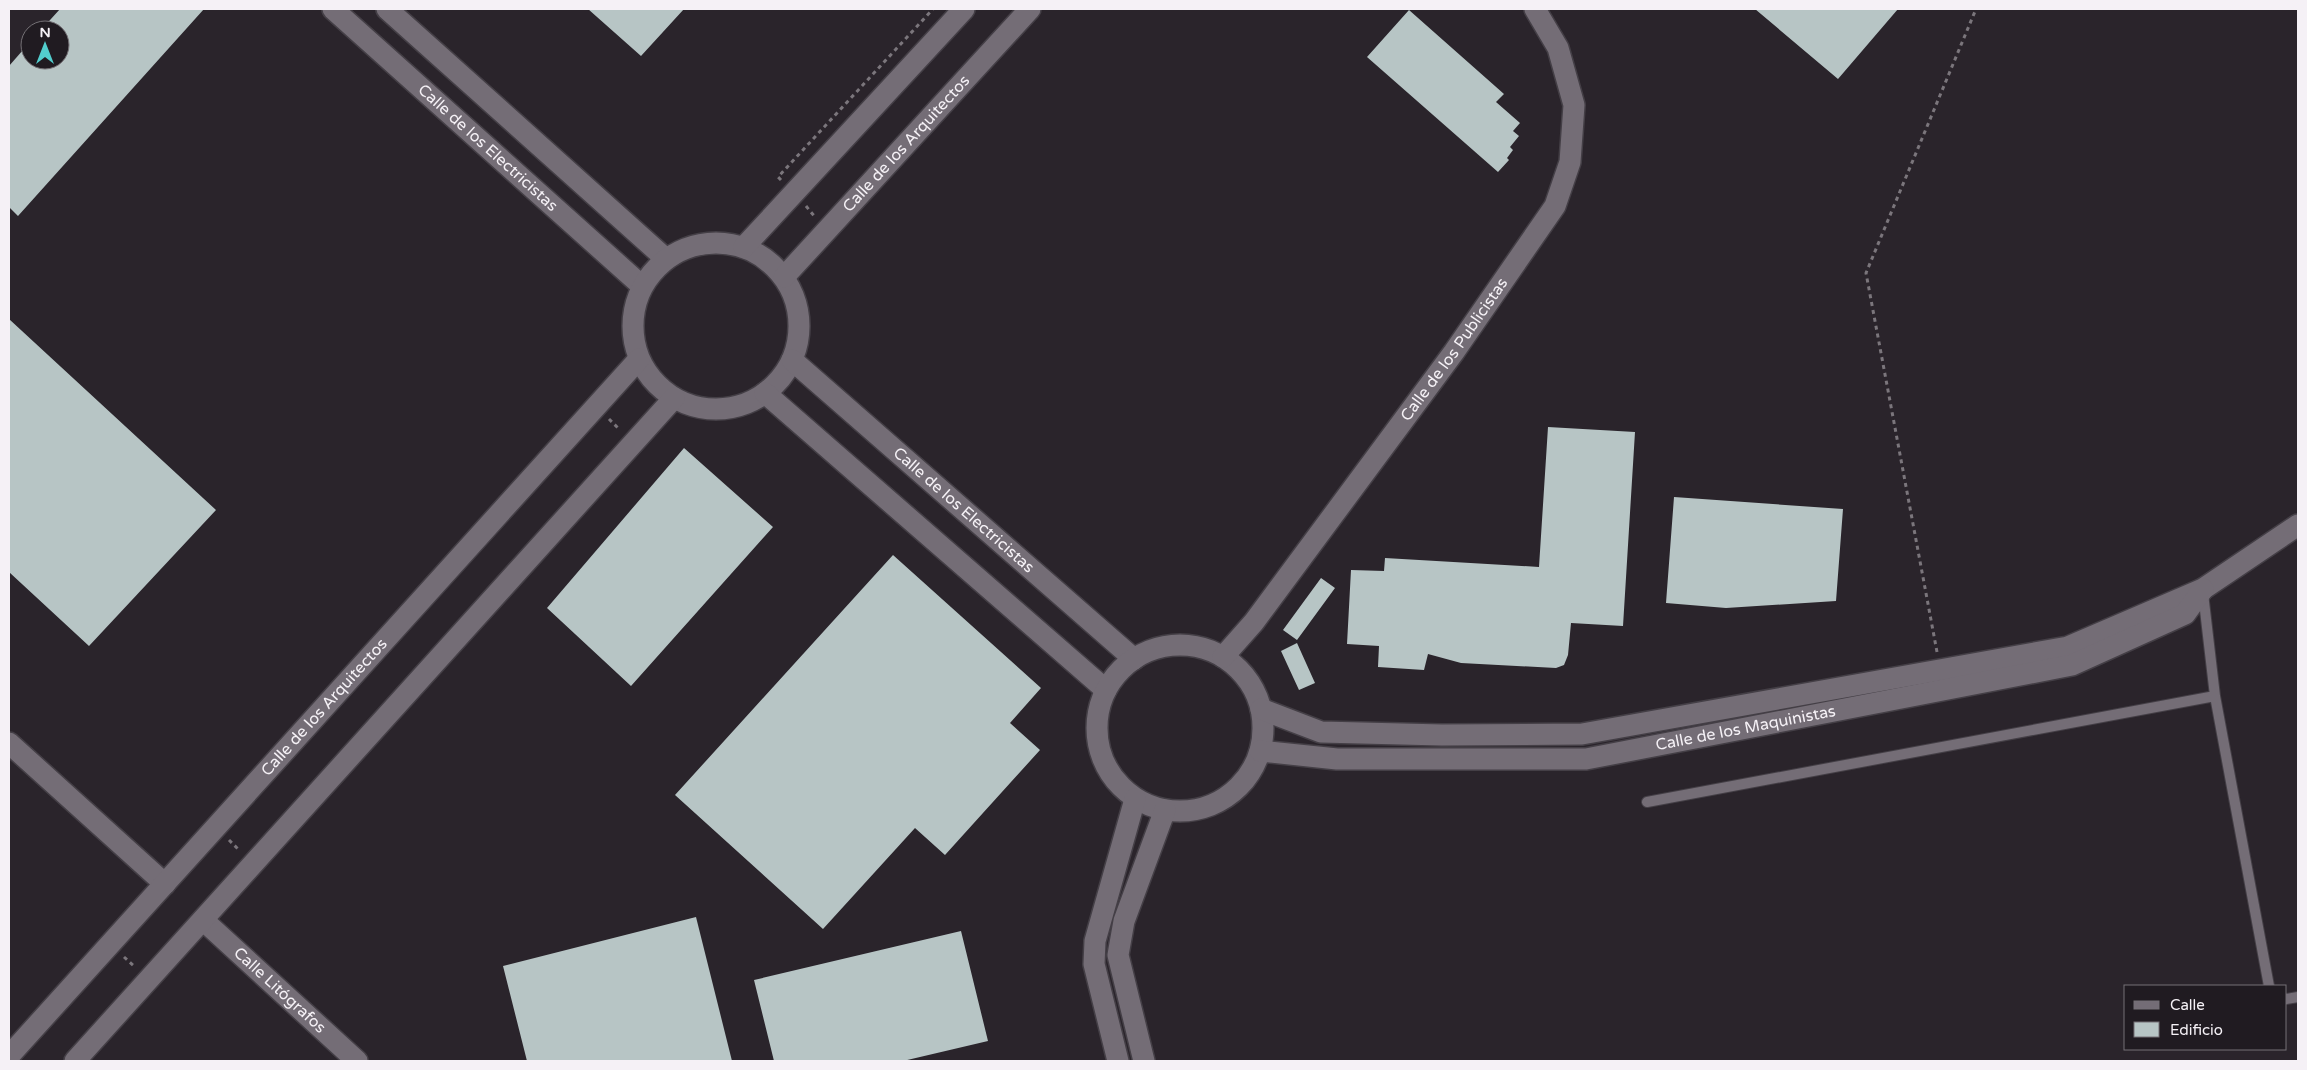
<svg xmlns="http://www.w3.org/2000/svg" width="2307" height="1070" viewBox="0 0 2307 1070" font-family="'Varela Round',sans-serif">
<rect width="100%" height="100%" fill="#2a242b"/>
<path fill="#b7c5c5" d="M60 9H204L18 216 9 207V66L30 42V60H60V30H41Z
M588 9H684L641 56Z
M1755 9H1898L1838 79Z
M1409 10 1504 94 1496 102 1520 123 1513 131 1519 136 1510 147 1513 150 1507 158 1509 160 1498 172 1367 57Z
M9 319 216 510 89 646 9 572Z
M1548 427 1635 432 1623 626 1571 623 1568 655 1564 665 1556 668 1461 663 1428 654 1424 670 1378 667 1379 646 1347 644 1351 570 1384 571 1385 558 1539 567Z
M684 448 773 527 631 686 547 608Z
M1674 497 1843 509 1836 601 1726 608 1666 603Z
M893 555 1041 688 1010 723 1040 750 945 855 915 828 823 929 675 795Z
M1321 578 1335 588 1297 640 1283 630Z
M1297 643 1315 683 1299 690 1281 651Z
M696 917 732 1061H527L503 966Z
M961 931 988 1041 903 1061H774L754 980Z"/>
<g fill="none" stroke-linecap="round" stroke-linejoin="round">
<defs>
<path id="lane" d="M2203 593 2215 696
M1647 802 2215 696 2269 986
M2286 999 2298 997"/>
<g id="street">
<path id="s1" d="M333 9 642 286"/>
<path d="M387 9 666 259"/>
<circle cx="716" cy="326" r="83"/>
<path d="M744 247 964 9"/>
<path id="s2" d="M784 277 1030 9"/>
<path id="s3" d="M792 360 1134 659"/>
<path d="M765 393 1106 690"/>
<circle cx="1180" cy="728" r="83"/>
<path id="s4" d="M1223 657 1254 622 1454 352 1555 206 1570 162 1574 105 1558 48 1535 9"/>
<path d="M1261 709 1321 732 1442 735 1582 734 2068 647 2203 589 2298 525"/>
<path d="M9 743 165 884"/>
<path id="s5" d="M1260 751 1337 759H1586L2072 665 2185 614 2203 589"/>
<path id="s6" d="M203 920 357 1061"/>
<path id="s7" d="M9 1056 639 359"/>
<path d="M75 1061 674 398"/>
<path d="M1118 1061 1094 964 1095 941 1135 799"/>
<path d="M1144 1061 1118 955 1124 921 1165 810"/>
</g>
</defs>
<use href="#lane" stroke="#443f46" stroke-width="12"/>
<use href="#street" stroke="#443f46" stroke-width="24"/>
<path stroke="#7b767c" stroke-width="3" stroke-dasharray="4 4" stroke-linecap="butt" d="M781 180 778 177 933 9
M806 206 815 217
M609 419 619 429
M1937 652 1866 273 1976 9
M229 840 239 850
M124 957 134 966"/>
<use href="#lane" stroke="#746d76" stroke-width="10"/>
<use href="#street" stroke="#746d76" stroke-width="21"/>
</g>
<g text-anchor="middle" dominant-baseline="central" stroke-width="5" stroke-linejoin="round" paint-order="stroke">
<g font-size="16" fill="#f5f1f6" stroke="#201b21">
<text stroke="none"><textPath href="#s2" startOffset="181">Calle de los Arquitectos</textPath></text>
<text stroke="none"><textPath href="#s1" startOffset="208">Calle de los Electricistas</textPath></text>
<text stroke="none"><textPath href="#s4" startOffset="385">Calle de los Publicistas</textPath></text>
<text stroke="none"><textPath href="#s3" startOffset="228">Calle de los Electricistas</textPath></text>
<text stroke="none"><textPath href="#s7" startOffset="470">Calle de los Arquitectos</textPath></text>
<text stroke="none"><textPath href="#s5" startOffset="489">Calle de los Maquinistas</textPath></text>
<text stroke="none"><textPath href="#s6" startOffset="104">Calle Litógrafos</textPath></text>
</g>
</g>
<rect width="2307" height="1070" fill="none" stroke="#f5f1f6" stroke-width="20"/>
<rect x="2124" y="985" width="162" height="65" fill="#201b21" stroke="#757176"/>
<rect x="2134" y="1001" width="25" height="8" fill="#746d76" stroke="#757176"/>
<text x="2170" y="1010" font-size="15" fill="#f5f1f6">Calle</text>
<rect x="2134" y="1022" width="25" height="15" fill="#b7c5c5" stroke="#757176"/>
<text x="2170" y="1035" font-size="15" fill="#f5f1f6">Edificio</text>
<g transform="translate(45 45)"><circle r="24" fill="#201b21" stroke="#757176"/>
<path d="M0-4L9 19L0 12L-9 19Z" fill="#52cdcd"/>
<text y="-8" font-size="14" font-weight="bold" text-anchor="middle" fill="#f5f1f6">N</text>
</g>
</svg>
